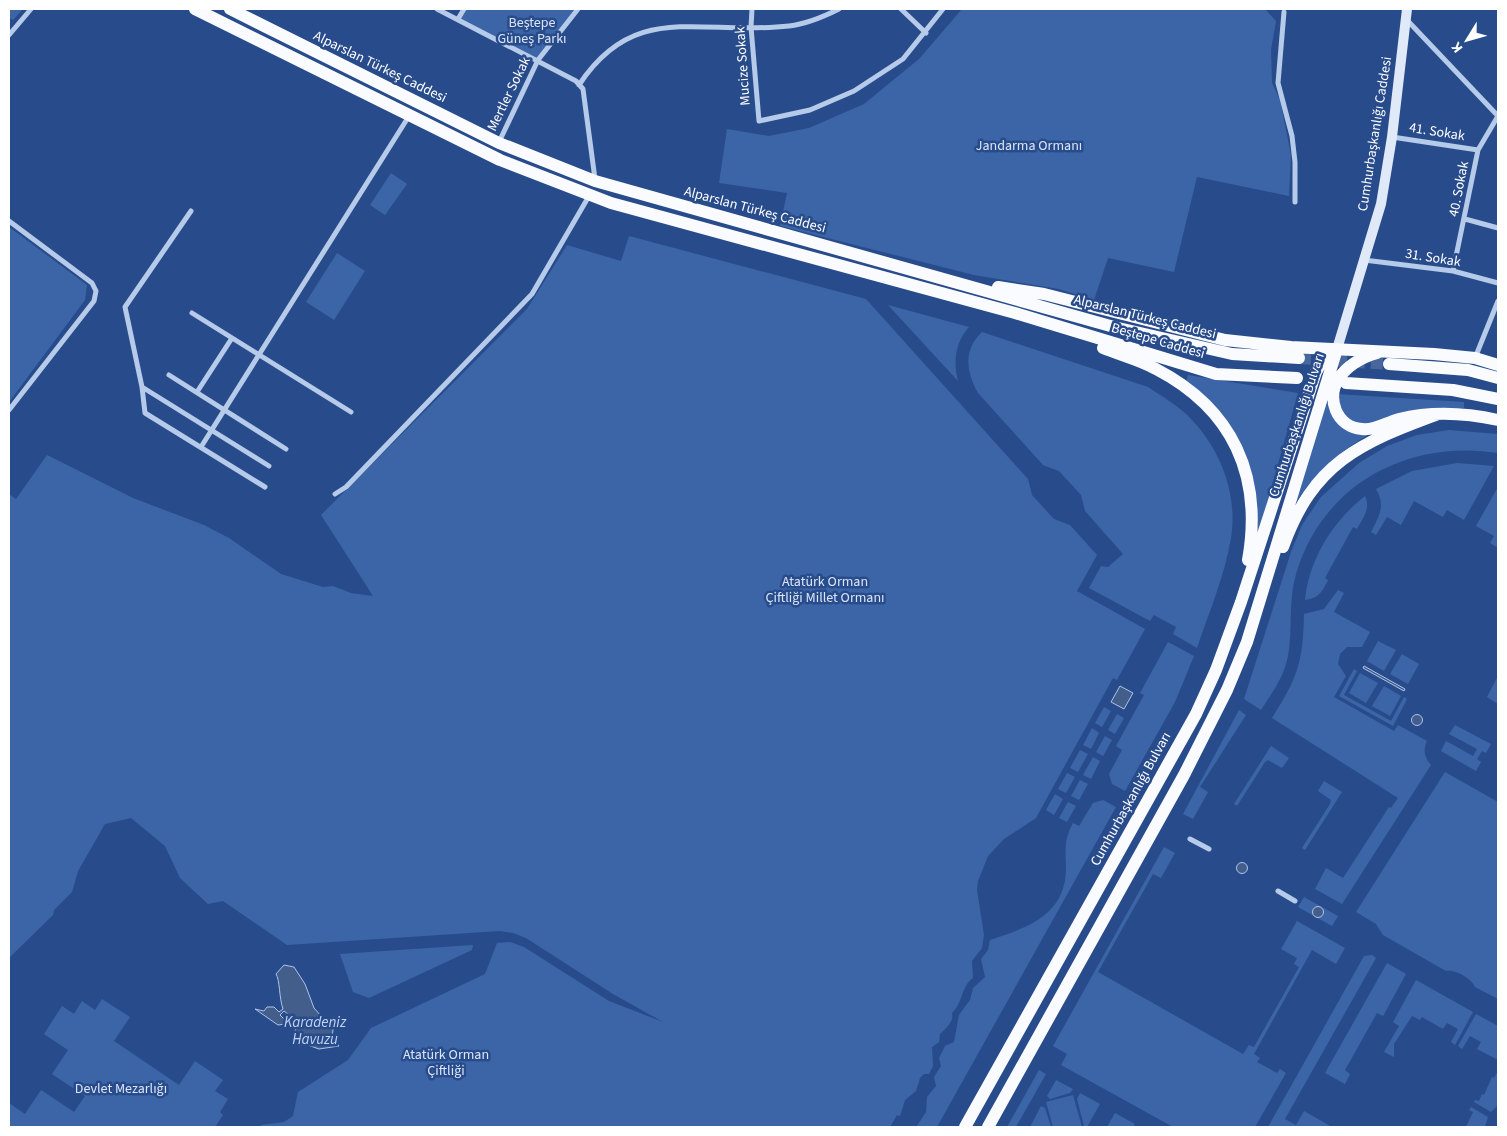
<svg xmlns="http://www.w3.org/2000/svg" width="1507" height="1136" viewBox="0 0 1507 1136" font-family="'Source Sans 3',sans-serif">
<rect width="100%" height="100%" fill="#284c8b"/>
<path fill="#3c65a7" d="M9 9H23L13 20 9 18Z
M465 9H578L538 60 458 19Z
M962 9H1265L1276 21 1271 50 1272 83 1280 100 1291 155 1289 196 1197 177 1174 272 1108 258 1094 300 1059 289 974 275 780 226 787 193 719 183 727 129 769 136 809 128 864 104 919 59Z
M391 173 407 184 385 215 370 205Z
M9 227 87 285 85 300 9 402Z
M629 236 866 299 1028 479 1032 495 1054 519 1070 525 1097 555 1077 591 1145 629 1117 680 1113 678 1036 818 1004 839 988 856 978 881 977 890 984 935 982 948 972 961 973 978C961 986 963 1003 952 1013 954 1022 946 1028 940 1034L939 1042 932 1047 933 1066 929 1074H924L920 1078 916 1091 905 1100 900 1116 897 1115 890 1127H259L261 1125 284 1122 293 1116 298 1092 348 1060 371 1028 485 974 497 943 510 942 524 947 609 1001 663 1022 613 994 526 938 513 933 500 931 287 945 223 901 208 904 180 878 165 846 131 818 105 824 78 871 72 892 54 910 53 915 9 958V494L16 499 47 455 133 498 204 525 229 538 281 574 323 587 333 586 351 593 373 596 321 515 527 309 567 245 621 261Z
M337 253 365 271 334 320 306 302Z
M888 305 969 327C955 343 953 361 958 381Z
M982 332 1148 387C1163 397 1179 406 1191 419 1221 450 1238 495 1231 538 1225 575 1209 612 1197 648L1173 634 1176 627 1154 615 1150 621 1089 588 1101 566 1108 567 1123 554 1085 511 1081 495 1059 471 1043 465 978 393C966 371 963 350 982 332Z
M1188 375 1298 393 1254 549 1257 513 1253 478 1186 382Z
M1336 394 1464 402V408L1416 412 1362 427 1345 417Z
M1326 395 1331 413 1369 434C1340 452 1312 474 1295 505Z
M1449 430 1498 434V453C1409 439 1323 483 1296 574 1288 601 1293 629 1288 656 1284 677 1272 693 1261 710L1244 699 1291 552 1302 525 1321 497 1359 463 1387 446 1417 435Z
M1457 463 1494 466 1464 520 1447 510 1443 517 1414 501 1401 525 1387 517 1376 535 1371 532C1379 516 1386 506 1376 489L1412 471Z
M1498 487V548L1490 543 1494 536 1476 526Z
M1365 496C1371 508 1363 518 1357 529L1353 527 1325 578 1328 580C1322 592 1319 598 1305 600 1309 559 1333 521 1365 496Z
M1338 590 1344 593 1334 612 1370 632 1362 647H1347L1340 654 1338 664 1346 676 1334 697 1394 731 1398 725 1427 741C1423 750 1424 757 1431 765L1342 904 1315 889 1326 868 1343 878 1389 807 1391 808 1398 798 1272 718C1298 677 1303 662 1304 614L1324 609Z
M1378 641 1396 650 1384 671 1367 661Z
M1168 642 1194 656 1175 702 1125 791 1112 784 1109 774 1122 750 1116 746 1144 695 1140 693Z
M1402 654 1419 664 1408 684 1390 674Z
M1354 669 1357 671 1344 695 1391 721 1404 697 1407 699 1393 726 1339 696Z
M1360 673 1378 683 1366 703 1349 693Z
M1498 676V704L1487 697Z
M1384 686 1401 696 1390 716 1372 706Z
M1104 707 1111 711 1102 727 1095 723Z
M1239 710 1246 715 1200 787 1208 792 1193 819 1183 814Z
M1117 714 1124 718 1115 734 1108 730Z
M1455 725 1491 744 1486 753 1482 751 1477 759 1481 762 1476 771 1441 751 1446 741 1473 756 1477 749 1449 734Z
M1092 728 1099 733 1091 749 1083 745Z
M1105 736 1112 740 1103 756 1096 752Z
M1271 746 1289 758 1282 768 1268 760 1265 762 1237 806 1234 804Z
M1080 750 1088 754 1078 772 1070 768Z
M1093 757 1100 761 1091 779 1083 775Z
M1445 772 1498 802V999L1475 987C1472 979 1456 969 1446 971L1383 935 1376 924 1356 912Z
M1067 773 1075 777 1066 793 1058 789Z
M1080 780 1088 784 1079 800 1071 796Z
M1324 781 1342 792 1305 850 1302 848 1330 804 1331 800 1318 791Z
M1055 794 1063 799 1054 815 1046 810Z
M1103 800 1116 807 937 1127 917 1126 926 1112 927 1097 936 1086 934 1077 941 1066 939 1058 945 1046 954 1042 959 1015 970 1000 973 988 985 977 981 959 988 950 990 940C1025 928 1064 917 1066 871 1066 852 1063 841 1073 823L1079 826 1093 803Z
M1068 802 1076 806 1067 822 1059 818Z
M1164 847 1175 853 1161 878 1153 874 1098 972 1243 1054 1249 1045 1254 1047 1299 967 1294 964 1297 958 1281 949 1297 921 1345 948 1336 964 1312 950 1254 1054 1260 1058 1257 1062 1277 1073 1280 1069 1286 1073 1255 1127H1173L1061 1065 1067 1054 1053 1046Z
M1304 897 1338 916 1332 926 1298 907Z
M473 945 472 950 369 998 353 992 340 954Z
M1372 955 1376 958 1285 1119 1296 1125 1304 1111 1332 1127H1268L1364 956Z
M1387 963 1406 974 1383 1016 1377 1013 1345 1070 1350 1074 1345 1084 1325 1073Z
M1416 980 1473 1012 1455 1045 1451 1042 1458 1029 1447 1023 1443 1029 1422 1017 1420 1020 1412 1016 1394 1044V1057L1384 1052 1399 1026 1393 1022Z
M102 999 130 1017 114 1041 179 1085 195 1061 223 1080 215 1091 228 1099 220 1112 223 1115 215 1127H9V1103L25 1114 41 1090 74 1112 85 1096 52 1074 68 1050 44 1034 62 1006 74 1014 82 1001 95 1010Z
M1476 1014 1498 1026V1060L1477 1049 1481 1042 1470 1036 1462 1049 1458 1046Z
M1039 1070 1046 1074 1016 1127H1007Z
M1498 1071V1105L1491 1112 1474 1102 1475 1100 1479 1101 1482 1094 1484 1095 1492 1077 1494 1078Z
M1056 1080 1073 1089 1070 1093 1050 1099 1047 1096Z
M1080 1093 1100 1104 1087 1127 1084 1126 1077 1099Z
M1073 1095 1082 1127H1053L1046 1102Z
M1041 1106 1045 1108 1051 1127H1030Z
M1471 1107 1488 1117 1485 1127H1466L1473 1112 1469 1110Z
M1115 1113 1135 1124 1133 1127H1107Z"/>
<path fill="#445e8b" stroke="#abc4ea" d="M1364 666 1405 689 1404 691 1363 668Z
M1120 686 1133 693 1124 709 1111 702Z
M1411.5 720a5.5 5.5 0 1 1 11 0a5.5 5.5 0 1 1-11 0Z
M1236.5 868a5.5 5.5 0 1 1 11 0a5.5 5.5 0 1 1-11 0Z
M1312.5 912a5.5 5.5 0 1 1 11 0a5.5 5.5 0 1 1-11 0Z
M284 965 294 967 305 984 314 1008 322 1017 334 1023 332 1037 339 1046 319 1049 305 1044 299 1046 295 1030 299 1026 297 1021 284 1011 280 1015 285 1020V1024L278 1025 255 1009 264 1011 267 1007H274L279 1012 283 1009C279 998 280 980 276 974Z"/>
<g fill="none" stroke-linecap="round" stroke-linejoin="round">
<path stroke="#48679c" stroke-width="12" stroke-dasharray="12 6" stroke-linecap="butt" d="M1299 358 1389 364"/>
<path stroke="#b6cae9" stroke-width="5" d="M437 9 576 81 583 89 595 179
M752 9 751 27 759 121 810 110 854 91 903 59 943 9
M901 9 926 33
M1284 12 1278 83 1292 136 1295 162V202
M458 19 464 9
M1406 19 1498 116
M9 35 31 9
M579 85C635 0 699 36 789 26 807 24 823 17 839 9
M1392 137 1478 150
M499 142 538 60 578 9
M191 211 125 307 142 387 145 413 265 487
M1465 219 1498 228
M9 221 92 283 96 291 94 301 9 410
M1364 260 1453 271 1498 283
M1453 271 1478 150 1498 116
M192 313 351 412
M1475 358 1498 301
M169 375 286 449
M142 387 269 466
M197 392 232 338
M201 447 409 116
M335 494 346 487 532 294 589 196
M1190 839 1209 849
M1278 891 1295 901"/>
<path stroke="#e0e9f8" stroke-width="10" d="M1337 349 1381 204 1392 137 1407 9"/>
<path stroke="#f9fbfe" stroke-width="12" d="M195 9 500 160 611 203 1015 313 1216 374 1297 378
M230 9 499 143 595 181 1114 327 1232 354 1299 358
M998 287 1044 294 1225 340 1291 347 1434 354 1475 358 1498 365
M1103 348C1120 355 1140 360 1156 369 1233 409 1263 476 1248 560
M1377 353C1363 357 1348 365 1339 378 1326 398 1336 427 1362 429 1374 431 1387 422 1399 419 1432 411 1466 413 1498 420
M1389 364 1468 370 1498 378
M1346 383 1453 390 1498 399
M1283 547C1313 463 1359 443 1438 414
M965 1127 1196 714 1216 670 1241 602 1316 372 1324 358 1337 349
M988 1127 1184 775 1227 690 1247 642 1337 349"/>
</g>
<g text-anchor="middle" dominant-baseline="central" stroke-width="5" stroke-linejoin="round" paint-order="stroke">
<g font-size="14" fill="#dae5f7" stroke="#284c8b">
<text x="532" y="23">Beştepe<tspan x="532" dy="16">Güneş Parkı</tspan></text>
<text x="1029" y="146">Jandarma Ormanı</text>
<text x="825" y="582">Atatürk Orman<tspan x="825" dy="16">Çiftliği Millet Ormanı</tspan></text>
<text x="446" y="1055">Atatürk Orman<tspan x="446" dy="16">Çiftliği</tspan></text>
<text x="121" y="1089">Devlet Mezarlığı</text>
</g>
<g font-size="14" fill="#fff" stroke="#284c8b">
<text transform="translate(743 66) rotate(-94)">Mucize Sokak</text>
<text transform="translate(380 67) rotate(26)">Alparslan Türkeş Caddesi</text>
<text transform="translate(509 94) rotate(-64)">Mertler Sokak</text>
<text transform="translate(1437 132) rotate(9)">41. Sokak</text>
<text transform="translate(1375 134) rotate(-81)">Cumhurbaşkanlığı Caddesi</text>
<text transform="translate(1459 189) rotate(-79)">40. Sokak</text>
<text transform="translate(755 210) rotate(15)">Alparslan Türkeş Caddesi</text>
<text transform="translate(1433 258) rotate(9)">31. Sokak</text>
<text transform="translate(1145 317) rotate(14)">Alparslan Türkeş Caddesi</text>
<text transform="translate(1158 341) rotate(16)">Beştepe Caddesi</text>
<text transform="translate(1297 425) rotate(-72)">Cumhurbaşkanlığı Bulvarı</text>
<text transform="translate(1131 799) rotate(-61)">Cumhurbaşkanlığı Bulvarı</text>
</g>
<g font-size="15" font-style="italic" fill="#c2d4f1" stroke="#284c8b">
<text x="315" y="1022">Karadeniz<tspan x="315" dy="17">Havuzu</tspan></text>
</g>
</g>
<rect width="1507" height="1136" fill="none" stroke="#ffffff" stroke-width="20"/>
<g transform="translate(1467 40) rotate(233)" stroke="#284c8b" stroke-width="4" paint-order="stroke">
<path d="M0-4L9 19L0 12L-9 19Z" fill="#ffffff"/>
<text y="-8" font-size="14" font-weight="bold" text-anchor="middle" fill="#ffffff">K</text>
</g>
</svg>
